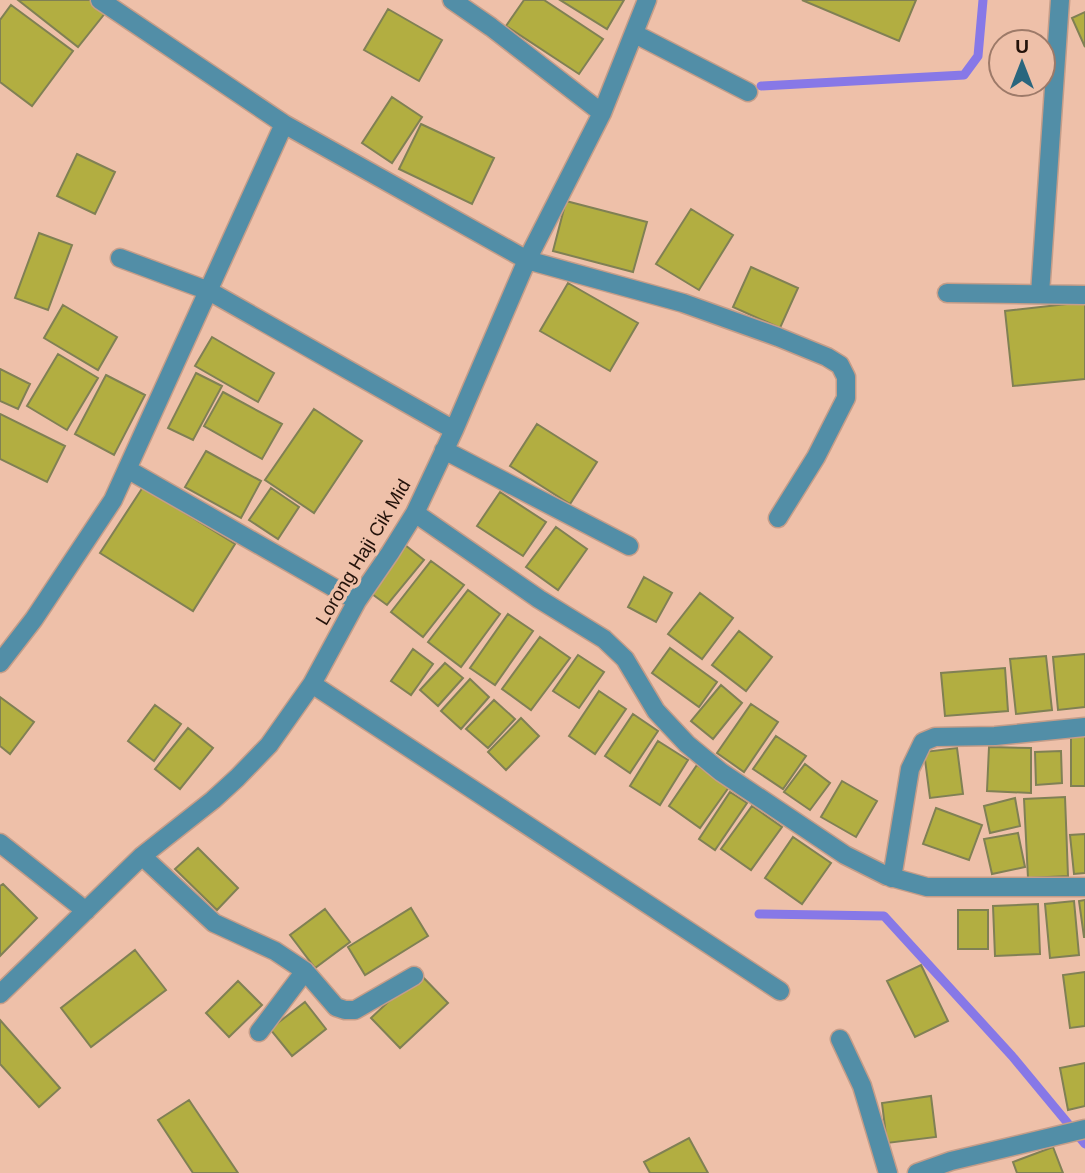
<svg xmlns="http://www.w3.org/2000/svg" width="1085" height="1173" viewBox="0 0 1085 1173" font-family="Arial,sans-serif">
<rect width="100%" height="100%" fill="#eec0a9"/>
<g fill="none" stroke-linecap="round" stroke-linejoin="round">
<path stroke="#8778e7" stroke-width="9" d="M761 86 964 75 978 56 983 0
M759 914 884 916 1012 1056 1085 1144"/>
</g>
<path fill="#b2ae41" stroke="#808054" stroke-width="2" d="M18 0H90L106 12 78 47Z
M524 0H544L603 39 579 74 506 26Z
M560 0H624L607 29Z
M802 0H916L899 41Z
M11 5 73 51 32 106 0 82V20Z
M388 9 442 40 419 81 364 50Z
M1085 12V47L1072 18Z
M392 97 422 117 392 163 362 143Z
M421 124 494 158 472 204 399 169Z
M77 154 115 172 95 214 57 196Z
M566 201 647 222 633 272 553 251Z
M691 209 733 235 699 290 656 264Z
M39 233 72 245 48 310 15 298Z
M751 267 798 288 780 328 733 307Z
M568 283 638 323 610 371 540 331Z
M1085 302V379L1013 386 1005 311Z
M63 305 117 337 98 370 44 338Z
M212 337 274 373 258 402 195 366Z
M58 354 98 378 67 430 27 406Z
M0 369 30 384 18 409 0 401Z
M196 373 222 386 193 440 168 428Z
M106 375 145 395 114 455 75 434Z
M223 392 282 424 262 459 204 426Z
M314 409 362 441 314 513 265 480Z
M0 414 65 446 47 482 0 459Z
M537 424 597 462 570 504 510 466Z
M206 451 261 481 241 518 185 487Z
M143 487 235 544 193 611 100 553Z
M271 488 299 507 278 539 249 520Z
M500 492 546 522 523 556 477 526Z
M556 527 587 549 558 590 526 567Z
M405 545 424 560 387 605 368 591Z
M431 561 464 585 423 637 391 612Z
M644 577 672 593 656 622 628 607Z
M468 590 500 614 461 667 428 642Z
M700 593 733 618 702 659 668 634Z
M508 614 533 631 495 685 470 668Z
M739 631 772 657 746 691 712 665Z
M540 637 570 658 531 710 502 689Z
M670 648 717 682 699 707 652 673Z
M413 649 433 664 411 695 391 681Z
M1085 654V707L1058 710 1053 657Z
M578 655 604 672 579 708 553 691Z
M1046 656 1052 710 1016 714 1010 659Z
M445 663 463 678 438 706 420 690Z
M1005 668 1008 711 945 716 941 673Z
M470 679 489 697 461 729 441 711Z
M721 685 742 703 713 739 691 721Z
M599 691 626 709 595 754 569 736Z
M0 697 34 722 10 754 0 746Z
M494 700 515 719 488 748 466 729Z
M751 704 778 722 744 772 717 753Z
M155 705 181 724 154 761 128 741Z
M633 714 658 731 630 773 605 756Z
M521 718 539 736 506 770 488 752Z
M188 728 213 748 180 789 155 769Z
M776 736 806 756 783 789 753 769Z
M1071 736H1085V786H1071Z
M658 741 688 760 660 805 630 786Z
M989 747 1031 748V793L987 791Z
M957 748 963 794 930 798 924 752Z
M1061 751 1062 783 1036 785 1035 752Z
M805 764 830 783 810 810 784 792Z
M697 765 729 787 700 828 669 806Z
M842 781 877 801 856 837 821 817Z
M730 792 747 803 715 850 699 839Z
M1065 797 1068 876 1028 878 1024 799Z
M1015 798 1020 826 990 833 984 806Z
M752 806 782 827 751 870 721 849Z
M936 808 982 825 969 860 923 844Z
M1018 833 1025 867 992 874 984 839Z
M1085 834V873L1074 874 1070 835Z
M793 837 831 863 802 904 765 878Z
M198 848 238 888 217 910 175 869Z
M3 884 37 918 0 956V886Z
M1085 900V937H1084L1079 901Z
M1074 901 1079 955 1050 958 1045 904Z
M1038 904 1040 954 995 956 993 906Z
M411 908 428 936 365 975 348 947Z
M325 909 350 942 315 968 290 935Z
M958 910H988V949H958Z
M135 950 166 990 91 1047 61 1008Z
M921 965 948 1021 915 1037 887 981Z
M1085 972V1026L1070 1028 1063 975Z
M419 973 448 1003 400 1048 371 1018Z
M238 981 262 1005 229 1037 206 1013Z
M305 1002 326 1029 292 1056 270 1029Z
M0 1020 60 1088 39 1107 0 1064Z
M1085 1063V1106L1068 1110 1060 1068Z
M931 1096 936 1137 887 1143 882 1103Z
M189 1100 238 1173H193L158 1120Z
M689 1138 708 1173H650L644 1162Z
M1053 1147 1063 1173H1017L1013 1162Z"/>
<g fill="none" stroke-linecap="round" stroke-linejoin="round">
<defs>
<path id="street" d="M100 0 284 124 527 260 683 303 778 337 827 357 840 365 846 377V398L816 457 778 518
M452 0 491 27 602 113
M635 34 748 92
M120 258 209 291 454 430
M947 293 1085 295
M1040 294 1060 0
M444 450 629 546
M127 469 357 601
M415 513 539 599 604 639 625 659 656 711 687 744 721 772 845 855 887 876 927 887H1085
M0 663 34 619 113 500 284 124
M312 684 780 991
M0 843 86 911
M142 856 214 923 275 951 305 971 336 1007 345 1010H355L414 976
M892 878 910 769 923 742 935 737 995 736 1085 727
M0 994 142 856 213 800 237 778 269 745 312 684 357 601 390 553 415 513 454 430 527 260 602 113 647 0
M259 1032 305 971
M840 1039 862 1086 888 1173
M917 1173 951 1161 1085 1129"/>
</defs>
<use href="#street" stroke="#c59d89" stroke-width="21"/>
<use href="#street" stroke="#528ea7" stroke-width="18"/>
</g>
<g text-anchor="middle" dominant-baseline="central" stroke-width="7" stroke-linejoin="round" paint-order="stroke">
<g font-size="19" fill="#23120a" stroke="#eec0a9">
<text transform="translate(363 552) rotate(-59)">Lorong Haji Cik Mid</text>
</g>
</g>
<g transform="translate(1022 63)"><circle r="33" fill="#eec0a9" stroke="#9d7a69" stroke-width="2"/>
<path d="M0-5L12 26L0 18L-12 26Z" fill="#2a667e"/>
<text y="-10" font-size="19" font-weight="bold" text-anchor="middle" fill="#23120a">U</text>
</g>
</svg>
